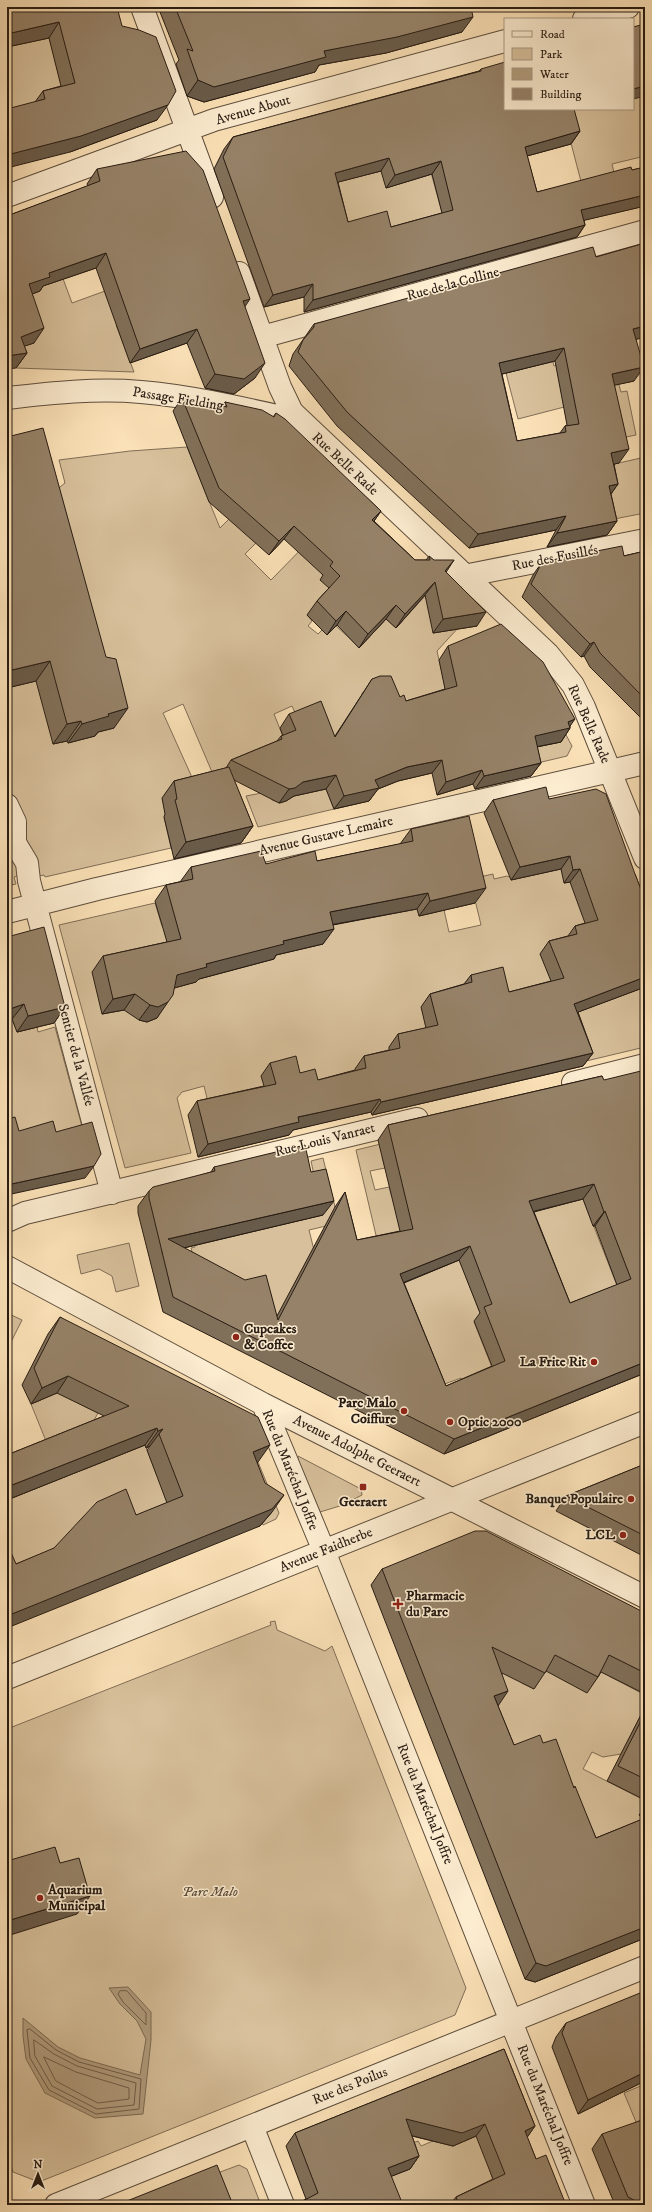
<svg xmlns="http://www.w3.org/2000/svg" width="652" height="2212" viewBox="0 0 652 2212" font-family="'IM FELL DW Pica',serif">
<rect width="100%" height="100%" fill="#fbe1b7"/>
<filter id="stains"><feTurbulence type="fractalNoise" baseFrequency=".005" numOctaves="4"/><feColorMatrix values="0 0 0 0 .2 0 0 0 0 .09 0 0 0 0 .02 0 0 0 .5 -.17"/></filter>
<radialGradient id="worn" r=".72"><stop offset=".6" stop-color="#630" stop-opacity="0"/><stop offset="1" stop-color="#630" stop-opacity=".3"/></radialGradient>
<path fill="#d7c09b" stroke="#806e57" d="M7 13 49 37 70 119 7 122Z
M639 91 641 98 645 97V156L612 164 616 181 583 189 562 109H633V92Z
M430 169 445 223 340 234 326 182 381 171Z
M62 276 72 303 105 291 109 303 166 307 116 325 134 372 16 368 10 351 19 299 37 284Z
M548 341 554 366 571 361 612 362 621 392 627 391 636 435 597 443 572 405 518 419 506 373 523 369Z
M187 447 220 528 229 519 234 524 238 519 256 543 245 554 271 580 316 534 331 590 307 615 312 621 308 626 318 634 322 630 327 635 336 626 356 644 363 643 386 619 396 628 435 585 469 616 437 651 453 723 417 709 379 685 362 693 365 702 360 735 323 744 296 715 292 706 274 714 286 744 215 779 183 704 163 713 195 784 164 817 171 848 45 877 44 875 39 876 7 792V688L17 685 44 500 65 483 59 460 130 451Z
M641 458 645 480V513L604 521 601 467Z
M565 733 572 746 567 756 529 765 525 749 560 742Z
M326 789 334 809 258 827 246 796 267 792 272 800 281 803 293 794Z
M7 812 17 854 18 876 14 877 16 884 7 886Z
M558 857 588 878 591 1007 645 987V1047L582 1062 443 1028 391 1061 356 1079 210 1110 204 1086 182 1092 177 1098 191 1153 125 1168 59 925 155 903 162 926 271 949 318 921 387 906 444 910 449 932 481 925 470 879 493 874 494 879 507 876 514 879Z
M13 1021 17 1032 37 1027 38 1032 55 1027 84 1134H7V1022Z
M472 1122 475 1134 382 1157 385 1168 370 1171 375 1190 389 1187 392 1197 439 1186 442 1201 458 1197 455 1183 485 1175 496 1219 469 1226 486 1269 466 1277 482 1318 474 1322 495 1375 481 1381 497 1420 519 1412 523 1422 485 1438 461 1378 431 1389 395 1302 393 1300 407 1274 418 1269 420 1276 467 1257 459 1239 454 1240 450 1231 379 1248 356 1150Z
M323 1158 339 1223 309 1230 314 1250 276 1323 200 1282 191 1248 195 1247 192 1237 320 1203 311 1161Z
M583 1199 620 1293 559 1318 519 1215Z
M129 1243 139 1286 116 1292 112 1276 99 1269 81 1274 77 1255Z
M7 1313 22 1320 7 1350Z
M47 1388 98 1413 76 1453 83 1470 145 1445 157 1476 229 1490 7 1579V1500L61 1478 31 1404 41 1400Z
M298 1456 361 1489 362 1495 343 1505 320 1512 298 1461Z
M258 1462 279 1513 276 1519 263 1525 241 1469Z
M275 1621 277 1630 325 1651 332 1646 466 1988 455 2015 39 2182 13 2172 7 2156V1729L271 1625 270 1622Z
M556 1647 603 1662 613 1668 609 1676 645 1695V1707L621 1754 603 1757 592 1752 583 1769 642 1799 640 1803 644 1805 645 1803V1822L585 1854 484 1745 504 1652 522 1683 534 1689Z
M645 2084V2119L636 2122 624 2093Z
M479 2135 495 2187 458 2205H389V2158L402 2147 418 2141 421 2146 445 2136 453 2146Z
M239 2165 247 2169 261 2205H218L207 2177Z"/>
<path fill="#b39e7f" stroke="#7b6a54" d="M128 1987 151 2012V2040L143 2114 95 2118 45 2093 26 2059 23 2036V2018L58 2047 80 2058 140 2075 146 2039 137 2021 120 2004 109 1988Z"/>
<g fill="none" stroke-linecap="round" stroke-linejoin="round">
<path stroke="#6e5d49" stroke-width="1" d="M127 1991 146 2013V2025L123 2002 118 1994 120 1991Z
M30 2029 56 2050 79 2062 141 2079 139 2109 96 2114 49 2090 30 2058 27 2030Z
M34 2040 54 2054 77 2066 136 2083 134 2105 97 2109 52 2086 35 2056Z
M44 2057 76 2072 129 2088V2099L98 2103 84 2096 56 2081Z"/>
<defs>
<path id="minor" d="M142 7 212 197
M584 19 628 7
M7 196 214 120 505 41
M239 273 280 387 292 412 548 654 573 685 584 707 645 858
M262 337 645 231
M7 398C51 393 96 388 141 392 191 396 250 410 300 421
M464 576 645 540
M7 805 15 822V843L27 863 29 881 112 1193
M7 912 97 889 645 763
M573 1083 645 1065
M7 1221 25 1213 417 1119
M7 1267 263 1404 645 1597
M263 1404 324 1551 584 2205
M7 1678 645 1422
M252 2126 283 2205
M56 2205 645 1967"/>
</defs>
<use href="#minor" stroke="#5d4d3c" stroke-width="24"/>
<use href="#minor" stroke="#fcecd0" stroke-width="22"/>
</g>
<path fill="#817059" stroke="#281c13" fill-rule="evenodd" d="M7 7 122 26 157 120 70 152 35 102 43 91 61 86 49 38 7 47Z
M158 7H471L462 32 386 53 319 65 315 72 204 102 187 96 176 64 179 60Z
M481 69 580 131 571 144 527 156 537 192 645 167V206L584 220 585 225 577 237 304 312V297L264 307 214 169 224 149 233 137 479 71ZM381 171 386 188 432 174 442 213 391 227 348 222 338 182Z
M97 169 245 307 255 378 234 394 205 388 187 343 130 363 96 268 43 286 40 291 32 294 34 343 24 346 27 353 16 368 7 216 88 186 87 184Z
M596 257 645 337 636 339 634 381 614 385 619 463 614 464 618 484 611 494 617 521 607 535 547 547 556 530 469 548 337 426 289 366 293 354 314 324ZM555 361 567 425 565 426 560 433 517 441 502 374Z
M182 398 222 406 225 402 273 417 276 413 381 511 374 521 415 560H426L429 556 446 572 477 626 433 633 425 595 396 628 386 619 359 648 337 625 327 635 307 615 317 601 329 588 320 580 323 575 284 539 269 555 209 502 173 411Z
M7 437 114 728 98 732 95 736 68 743 67 741 53 744 36 681 7 688Z
M645 551V721H644L590 667 584 656 581 657 522 597 533 575 542 562 624 556Z
M448 646 570 726V728L561 742 537 747 541 763 531 776 475 789 473 784 437 795 432 773 398 781 378 789 369 801 334 809 326 789 294 796 286 801 279 803 234 780 253 826 241 843 174 859 164 817 165 814 162 798 174 781 226 768 231 760 277 741 281 736H283L280 728 289 714 335 736 363 693 372 679 400 697 406 701 445 689 439 660Z
M549 799 635 874 645 900V987L578 1012 593 1053 583 1066 372 1115 371 1112 317 1124 293 1130 289 1135 198 1157 188 1115 197 1101 264 1086 261 1076 270 1063 300 1073 318 1080 355 1070V1069L364 1056 389 1050V1047L398 1034 426 1028 421 1007 430 994 464 984 471 975 509 992 551 981 540 954 549 941 568 936 575 926 585 923 570 882 564 883 561 869 511 880 484 813 493 800Z
M411 829 475 903 419 916 417 909 333 925 323 944 276 955 274 959 199 979 196 982 174 988 157 1018 147 1022 139 1020 124 1010 102 1014 92 972 103 956 167 942 155 901 166 885 180 882 191 867 266 864 317 861 400 844Z
M7 937 65 1007 54 1023 17 1032 12 1019Z
M602 1076 645 1373 444 1454 163 1312 138 1213V1206L149 1191 211 1172 214 1167 311 1172 323 1215 184 1248 277 1316 335 1207 345 1192 357 1240 400 1231 378 1140 388 1125ZM583 1199 593 1226H595L617 1285 570 1303 534 1212ZM459 1260 480 1313 474 1321 492 1366 446 1386 404 1283Z
M60 1317 258 1462H257L272 1512 260 1526 16 1564 167 1503 147 1450 150 1446 146 1448 145 1445 7 1500V1455L104 1416 57 1393 31 1404 22 1385 48 1334Z
M645 1464V1557L556 1511 566 1496Z
M382 1569 645 1613V1694L601 1672 598 1677 587 1693 546 1671 534 1689 502 1673 498 1706 514 1745 543 1743 574 1788 596 1838 643 1819 639 1815 645 1807V1938L535 1982 525 1979 371 1585Z
M645 1707V1800L607 1781Z
M566 2023 645 2081 578 2114 552 2047 556 2037Z
M504 2049 535 2126 527 2137 536 2159 566 2205H450L456 2197 493 2179 476 2136 453 2146 412 2136 419 2156 410 2169 392 2176 297 2204 306 2199 286 2146 295 2133Z
M602 2134 645 2205H615L592 2149Z"/>
<path fill="#695b49" stroke="#281c13" d="M473 17 462 32 386 53 319 65 315 72 204 102 187 96 198 80Z
M59 22 49 38 7 47V34Z
M645 86V96L633 99V89Z
M168 105 157 120 70 152 7 168V155Z
M580 131 571 144 516 159 525 147Z
M389 158 381 171 327 185 335 173Z
M441 161 432 174 386 188 395 175Z
M645 195V206L573 223 581 210Z
M585 225 577 237 304 312 313 300Z
M106 253 96 268 43 286 40 291 19 299 29 284 49 273Z
M313 284 304 297 264 307 273 295Z
M250 299 240 314 243 301Z
M645 326V337L623 343 633 329Z
M44 328 34 343 10 351 21 337Z
M197 329 187 343 130 363 140 349Z
M564 348 555 361 490 377 499 363Z
M27 353 16 368 7 369V356Z
M265 363 255 378 234 394 205 388 215 374Z
M644 367 634 381 602 388 612 374Z
M629 449 619 463 601 467 611 453Z
M618 484 608 498 609 486Z
M381 511 372 524V520Z
M566 516 556 530 469 548 478 534Z
M617 521 607 535 547 547 557 533Z
M294 526 284 539 269 555 279 541Z
M454 560 445 574V571Z
M435 582 425 595 396 628 405 614Z
M396 605 386 619 359 648 368 634Z
M346 611 337 625 327 635 336 621Z
M486 612 477 626 433 633 443 619Z
M594 642 584 656 581 657 590 644Z
M50 661 36 681 7 688V677L12 670Z
M128 708 114 728 98 732 95 736 68 743 82 724 108 714Z
M575 719 568 729 570 728 561 742 525 749 535 736Z
M81 721 67 741 53 744 67 724Z
M442 760 432 773 398 781 378 789 369 801 334 809 344 796 375 780 407 767Z
M541 763 531 776 475 789 484 776Z
M482 770 473 784 437 795 446 782Z
M336 775 326 789 294 796 286 801 279 803 289 789 303 782Z
M253 826 241 843 174 859 186 842Z
M570 856 561 869 511 880 520 867Z
M580 869 570 882 564 883 573 870Z
M486 888 475 903 419 916 430 901Z
M428 893 417 909 319 927 330 912Z
M334 929 323 944 276 955 274 959 199 979 196 982 167 990 177 975 206 964 283 941Z
M645 977V987L565 1017 574 1004Z
M135 994 124 1010 102 1014 113 999Z
M168 1002 157 1018 147 1022 139 1020 150 1005Z
M24 1004 12 1019 7 1022V1010Z
M65 1007 54 1023 17 1032 28 1016Z
M593 1053 583 1066 372 1115 381 1102Z
M380 1099 371 1112 293 1130 289 1135 198 1157 208 1144 298 1117Z
M94 1166 85 1178 7 1195V1185Z
M594 1184 583 1199 519 1215 529 1201Z
M334 1201 323 1215 162 1253 168 1239Z
M605 1211 595 1226H593L604 1212Z
M470 1246 459 1260 390 1288 400 1274Z
M645 1362V1373L444 1454 454 1439Z
M68 1376 57 1393 31 1404 42 1388Z
M157 1428 145 1445 7 1500V1487Z
M163 1429 159 1434 150 1446 146 1448 158 1431Z
M270 1445 258 1462 241 1469 253 1452Z
M284 1495 272 1512 260 1526 7 1628V1616Z
M508 1691 498 1706 494 1696Z
M90 1896 77 1914 7 1936V1921Z
M645 1927V1938L535 1982 525 1979 536 1963Z
M645 2072V2081L578 2114 588 2100Z
M406 2119 485 2124 476 2136 453 2146 397 2132Z
M535 2126 526 2139 525 2131Z
M419 2156 410 2169 379 2181 388 2168Z"/>
<path fill="#968268" stroke="#281c13" fill-rule="evenodd" d="M7 7H117L122 26 139 30 156 37 176 91 168 105 81 136 7 155V109L45 99 43 91 75 83 59 22 7 34Z
M175 7H471L473 17 397 37 324 51 326 57 214 87 198 80 187 49 193 51Z
M645 24V86L633 89V27Z
M505 62V109H574L580 131 525 147 537 192 631 167 632 170 645 167V195L581 210 585 225 313 300V284L273 295 223 157 233 137 481 71V69ZM389 158 395 175 441 161 453 210 391 227 387 211 348 222 335 173Z
M186 151 203 170 250 299 243 301 265 363 244 379 215 374 197 329 140 349 106 253 49 273 50 277 29 284 44 328 21 337 27 353 7 356V216L100 181 97 169Z
M645 243V326L633 329 644 367 612 374 629 449 611 453 618 484 609 486 617 521 557 533 566 516 478 534 347 412 298 352 303 340 314 327V324L593 247 596 257ZM564 348 579 424 565 426 566 432 517 441 499 363Z
M182 398 227 407 225 402 262 410 274 417 276 413 285 419 381 511 372 520 415 560H430L429 556 434 560H454L445 571 486 612 443 619 435 582 405 614 396 605 368 634 346 611 336 621 317 601 340 576 330 566 333 562 294 526 279 541 219 488Z
M43 428 106 657 116 659 128 708 108 714 109 716 82 724 81 721 67 724 50 661 12 670 7 651V437Z
M622 546 624 556 645 551V699L600 653 594 642 590 644 531 584 542 562Z
M501 624 543 662 575 719 568 722 570 728 535 736 541 763 484 776 482 770 446 782 442 760 407 767 375 780 379 788 344 796 336 775 303 782 295 788 289 789 231 760 282 739 281 736 296 730 289 714 321 701 335 737 372 679 380 676H391L400 697 404 695 406 701 457 686 448 646Z
M229 767 253 826 186 842 175 800 177 799 174 781Z
M546 787 549 799 596 789 606 794 635 874 645 900V977L574 1004 593 1053 381 1102 380 1099 326 1111 298 1117 299 1122 208 1144 197 1101 276 1084 270 1063 296 1056 300 1073 315 1069 318 1080 366 1068 364 1056 400 1048 398 1034 438 1025 430 994 472 982 471 975 503 967 509 992 564 978 549 941 577 934 575 926 598 920 580 869 573 870 570 856 520 867 493 800Z
M469 816 486 888 430 901 428 893 330 912 334 929 283 941 284 944 206 964 207 967 177 975 173 995 168 1002 158 1007 150 1005 135 994 113 999 103 956 181 939 166 885 193 879 191 867 261 851 266 864 315 851 317 861 413 841 411 829Z
M44 927 65 1007 28 1016 24 1004 7 1010V937Z
M645 1070V1362L454 1439 173 1297 149 1198V1191L153 1187 215 1171 214 1167 305 1145 311 1172 326 1169 334 1201 168 1239 245 1280 266 1275 278 1320 345 1192 357 1240 413 1229 388 1125 602 1076 604 1080ZM594 1184 604 1212 605 1211 631 1279 570 1303 529 1201ZM470 1246 492 1304 484 1307 505 1361 446 1386 400 1274Z
M15 1117 19 1131 53 1121 56 1132 92 1122 101 1154 94 1166 7 1185V1119Z
M60 1317 258 1417 270 1445 253 1452 265 1483 284 1495 272 1509 7 1616V1543L16 1564 54 1548 97 1502 126 1489 136 1515 183 1496 159 1434 163 1429 158 1431 157 1428 7 1487V1455L129 1406 68 1376 42 1388 34 1368Z
M645 1464V1536L566 1496Z
M475 1531H486L645 1613V1673L609 1655 598 1677 555 1655 545 1673 492 1647 508 1691 494 1696 514 1745 540 1735 543 1743 556 1739 574 1788 575 1786 596 1838 645 1818V1927L546 1966 536 1963 382 1569Z
M645 1713V1779L618 1766Z
M55 1847 60 1863 79 1858 90 1896 7 1921V1861Z
M645 1991V2072L588 2100 562 2033 566 2023Z
M504 2049 535 2126 525 2131 536 2159 546 2155 566 2205H459L456 2197 505 2174 485 2124 462 2133 406 2119 419 2156 388 2168 403 2205H288L297 2204 318 2193 295 2133Z
M645 2119V2205H643L628 2197 602 2134Z
M217 2165 233 2205H117Z"/>
<g fill="#8f2418" stroke="#fcecd0" stroke-width="1.5">
<circle cx="236" cy="1337" r="4"/>
<circle cx="594" cy="1362" r="4"/>
<circle cx="404" cy="1411" r="4"/>
<circle cx="450" cy="1422" r="4"/>
<rect x="359" y="1483" width="8" height="8" rx="2"/>
<circle cx="631" cy="1499" r="4"/>
<circle cx="623" cy="1535" r="4"/>
<path d="M396 1598h4v4h4v4h-4v4h-4v-4h-4v-4h4z"/>
<circle cx="40" cy="1898" r="4"/>
</g>
<g text-anchor="middle" dominant-baseline="central" stroke-width="3" stroke-linejoin="round" paint-order="stroke">
<g font-size="14" fill="#281c13" stroke="#fcecd0">
<text transform="translate(253 110) rotate(-16)">Avenue About</text>
<text transform="translate(453 284) rotate(-15)">Rue de la Colline</text>
<text transform="translate(178 399) rotate(9)">Passage Fielding</text>
<text transform="translate(345 464) rotate(43)">Rue Belle Rade</text>
<text transform="translate(555 558) rotate(-11)">Rue des Fusillés</text>
<text transform="translate(589 724) rotate(66)">Rue Belle Rade</text>
<text transform="translate(326 836) rotate(-13)">Avenue Gustave Lemaire</text>
<text transform="translate(76 1055) rotate(75)">Sentier de la Vallée</text>
<text transform="translate(325 1140) rotate(-14)">Rue Louis Vanraet</text>
<text transform="translate(357 1451) rotate(27)">Avenue Adolphe Geeraert</text>
<text transform="translate(290 1470) rotate(68)">Rue du Maréchal Joffre</text>
<text transform="translate(326 1550) rotate(-22)">Avenue Faidherbe</text>
<text transform="translate(425 1804) rotate(68)">Rue du Maréchal Joffre</text>
<text transform="translate(350 2086) rotate(-22)">Rue des Poilus</text>
<text transform="translate(545 2105) rotate(68)">Rue du Maréchal Joffre</text>
</g>
<g font-size="14" font-weight="bold" fill="#281c13" stroke="#fcecd0" text-anchor="start">
<text x="244" y="1329">Cupcakes<tspan x="244" dy="16">&amp; Coffee</tspan></text>
<text x="586" y="1362" text-anchor="end">La Frite Rit</text>
<text x="396" y="1403" text-anchor="end">Parc Malo<tspan x="396" dy="16">Coiffure</tspan></text>
<text x="458" y="1422">Optic 2000</text>
<text x="623" y="1499" text-anchor="end">Banque Populaire</text>
<text x="363" y="1502" text-anchor="middle">Geeraert</text>
<text x="615" y="1535" text-anchor="end">LCL</text>
<text x="406" y="1596">Pharmacie<tspan x="406" dy="16">du Parc</tspan></text>
<text x="48" y="1890">Aquarium<tspan x="48" dy="16">Municipal</tspan></text>
</g>
<g font-size="14" font-style="italic" fill="#5d4d3c" stroke="#fcecd0">
<text x="210" y="1892">Parc Malo</text>
</g>
</g>
<rect width="652" height="2212" fill="none" stroke="#fbe1b7" stroke-width="24"/>
<rect x="8" y="8" width="636" height="2196" fill="none" stroke="#281c13" stroke-width="2"/>
<rect x="12" y="12" width="628" height="2188" fill="none" stroke="#281c13"/>
<rect x="504" y="18" width="130" height="92" fill="#fcecd0" stroke="#a79984"/>
<rect x="512" y="31" width="20" height="6" fill="#fcecd0" stroke="#a79984"/>
<text x="540" y="38" font-size="12" fill="#281c13">Road</text>
<rect x="512" y="48" width="20" height="12" fill="#d7c09b" stroke="#a79984"/>
<text x="540" y="58" font-size="12" fill="#281c13">Park</text>
<rect x="512" y="68" width="20" height="12" fill="#b39e7f" stroke="#a79984"/>
<text x="540" y="78" font-size="12" fill="#281c13">Water</text>
<rect x="512" y="88" width="20" height="12" fill="#968268" stroke="#a79984"/>
<text x="540" y="98" font-size="12" fill="#281c13">Building</text>
<g transform="translate(38 2174)" stroke="#fcecd0" stroke-width="3" paint-order="stroke">
<path d="M0-3L7 15L0 10L-7 15Z" fill="#281c13"/>
<text y="-6" font-size="11" font-weight="bold" text-anchor="middle" fill="#281c13">N</text>
</g>
<rect width="100%" height="100%" filter="url(#stains)"/>
<rect width="100%" height="100%" fill="url(#worn)"/>
</svg>
